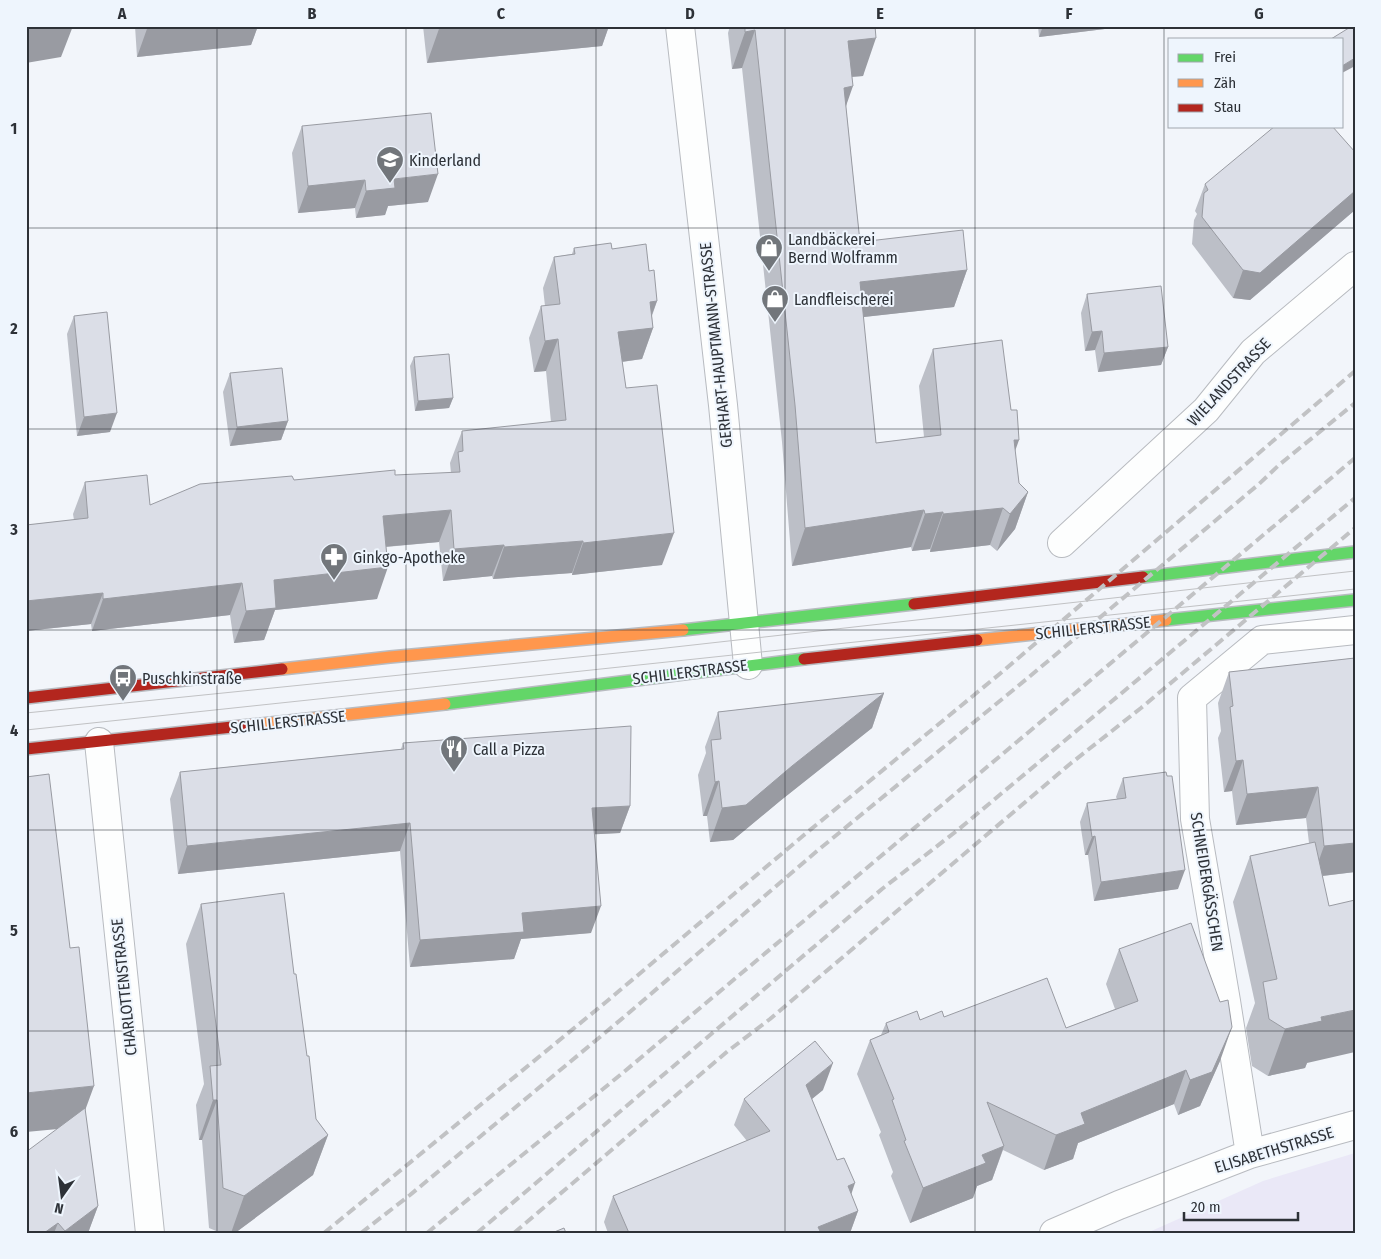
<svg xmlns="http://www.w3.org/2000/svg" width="1381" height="1259" viewBox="0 0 1381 1259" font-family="'Fira Sans Condensed',sans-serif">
<rect width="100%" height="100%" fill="#f2f5fa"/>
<path fill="#eae8f7" d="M1355 1153V1233H1147L1263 1181Z"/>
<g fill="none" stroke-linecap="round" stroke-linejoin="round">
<defs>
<path id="street" d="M680 26 723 405 748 665
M1062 543 1206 410 1253 352 1355 266
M99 742 150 1233
M1250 1154 1226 1001 1195 819 1192 698 1262 640 1355 630
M1054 1233 1119 1205 1250 1154 1355 1125"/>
<path id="fast" d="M1143 577 1355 552
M1166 620 1355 600
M683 630 914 604
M445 704 804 659"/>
<path id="slow" d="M977 640 1166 620
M282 669 390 657 683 630
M251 725 445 704"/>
<path id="jam" d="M914 604 1143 577
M804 659 977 640
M26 698 282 669
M26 749 251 725"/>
</defs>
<use href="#street" stroke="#b8bbc0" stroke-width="30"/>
<use href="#fast" stroke="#b8bbc0" stroke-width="14"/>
<use href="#slow" stroke="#b8bbc0" stroke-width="14"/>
<use href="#jam" stroke="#b8bbc0" stroke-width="14"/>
<use href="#street" stroke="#fdfefe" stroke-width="28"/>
<use href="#fast" stroke="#63d668" stroke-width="11"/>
<use href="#slow" stroke="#ff974d" stroke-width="11"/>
<use href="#jam" stroke="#b3261e" stroke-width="11"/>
<path stroke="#c1c2c4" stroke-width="1" d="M26 713 657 649 1355 571
M26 730 1355 589"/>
<path stroke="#c1c2c4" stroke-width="4" stroke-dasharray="10 5" stroke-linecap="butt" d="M324 1233 606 1002 804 835 1002 672 1355 371
M361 1233 410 1195 624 1017 817 851 1029 677 1259 484 1279 465 1355 403
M427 1233 625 1071 1355 458
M477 1233 882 889 959 829 1355 498
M514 1233 728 1051 770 1019 1070 764 1141 708 1355 528"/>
</g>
<path fill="#bcbfc7" d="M135 26H258L251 45 137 57Z
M423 26H609L602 46 427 63Z
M730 26H875L863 76 852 77 846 107 860 242 967 270 954 307 863 317 876 443 924 437 919 386 933 349 1015 451 1019 483 1028 492 1015 529 997 551 990 545 930 552V549L912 551 911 547 792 566 782 442 742 68 732 69 728 33Z
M1038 26H1114L1113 28 1039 37Z
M302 126 428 202 388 206 385 215 356 218 355 208 298 213 292 153Z
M1355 152V210L1250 300 1233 298 1192 244 1194 220 1197 214 1195 211 1205 184Z
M574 248 612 249 649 271 657 301 652 316 653 328 642 359 622 362 626 388 662 565 572 575V573L493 579 492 576 443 581 439 542 386 547 377 599 275 610 264 640 234 643 230 615 92 631 91 624 26 631V525L74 520 73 514 85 482 150 505 294 480 451 473 450 463 462 431 551 422 546 371 534 372 529 338 541 306H545L543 288 554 257 572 254Z
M1087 294 1168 347 1161 365 1098 372 1095 350 1085 351 1081 313Z
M74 316 110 432 77 436 67 334Z
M414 357 453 398 449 408 415 411 410 366Z
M230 373 288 421 281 440 230 446 223 392Z
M1355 658V872L1323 876 1307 1063 1305 1068 1268 1076 1252 1066 1246 1028 1255 1003 1233 902 1250 856 1309 843 1306 818 1236 825 1232 791 1224 792 1218 738 1221 731 1218 703 1229 672Z
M884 693 872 728 780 801 733 840 710 842 707 816H703L698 775 706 753 705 747 718 712Z
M403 743 630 806 620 833 595 834 591 933 521 939 514 959 410 967 400 851 178 874 170 799 180 772 401 749Z
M1123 778 1178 889 1094 901 1088 855H1085L1080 822 1087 803 1117 799 1116 797Z
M201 904 294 974 316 1119 328 1135 313 1175 235 1233H221L209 1228 202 1140H199L196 1105 204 1084 186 944Z
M1119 949 1220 1061 1200 1106 1178 1115 1174 1104 1078 1143 1073 1159 1044 1170 1003 1150 992 1180 977 1186 973 1198 910 1223 891 1176 893 1172 879 1135 881 1132 857 1074 870 1040 881 1035 886 1023 944 1017 1066 1028 1115 1009 1106 984Z
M823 1090 812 1099 858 1211 850 1233H608L604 1222 613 1196 747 1141 734 1125 744 1099Z
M85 1110 98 1206 88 1233H26Z"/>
<path fill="#999ba2" d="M26 26H73L61 57 26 63Z
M148 26H258L251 45 137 57Z
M440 26H609L602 46 427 63Z
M1043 26H1114L1113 28 1039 37Z
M755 30 742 68 732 69 745 32Z
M876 38 863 76 835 78 848 41Z
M1355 58V66L1342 73V66Z
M853 86 840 123 844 88Z
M438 174 428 202 388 206 385 215 356 218 366 191 394 179Z
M365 180 355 208 298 213 308 186Z
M1355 191V210L1250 300 1233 298 1243 270Z
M967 270 954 307 846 319 860 282Z
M657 301 647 328H653L642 359 606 364 618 332 650 302Z
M1102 331 1095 350 1085 351 1092 332Z
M558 339 546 371 534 372 545 341Z
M1168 347 1161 365 1098 372 1104 353Z
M453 398 449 408 415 411 418 401Z
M117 413 110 432 77 436 84 417Z
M288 421 281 440 230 446 237 427Z
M1014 440H1019L1006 477Z
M1028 492 1015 529 997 551 1010 514Z
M1003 508 990 545 930 552 943 514Z
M451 510 439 542 371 548 383 516Z
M924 510 911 547 792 566 805 528Z
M943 512 930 549 912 551 925 514Z
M674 533 662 565 572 575 583 543Z
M583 541 572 573 493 579 504 547Z
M504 545 492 576 443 581 454 549Z
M388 567 377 599 275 610 264 640 234 643 246 611 274 580Z
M242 583 230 615 92 631 103 599Z
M103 593 91 624 26 631V601Z
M884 693 872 728 780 801 733 840 710 842 722 808 792 766Z
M1243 760 1232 791 1224 792 1236 761Z
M719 781 707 816H703L715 782Z
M1318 787 1306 818 1236 825 1247 794Z
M630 806 620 833 582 835 592 808Z
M410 823 400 851 178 874 187 846Z
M1095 836 1088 855H1085L1092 837Z
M1355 843V872L1313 877 1324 846Z
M1185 870 1178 889 1094 901 1101 882Z
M601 906 591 933 521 939 514 959 410 967 420 940 522 913Z
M1355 1010V1052L1307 1063 1305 1068 1268 1076 1285 1029 1321 1017Z
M1232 1027 1220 1061 1200 1106 1178 1115 1190 1080Z
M833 1063 823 1090 797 1111 806 1085Z
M1186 1070 1174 1104 1078 1143 1073 1159 1044 1170 1056 1135 1081 1113Z
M94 1086 79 1127 26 1132V1093Z
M213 1100H217L202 1140H199Z
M328 1135 313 1175 235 1233H231L244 1196Z
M1004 1146 992 1180 977 1186 973 1198 910 1223 923 1188 982 1155Z
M855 1183 846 1210 848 1186Z
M98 1206 88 1233H64L65 1231Z
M858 1211 850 1233H816L818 1227Z
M58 1223 54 1233H44Z"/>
<path fill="#dbdee7" stroke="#999ba2" d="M745 26H875L876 38 848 41 853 86 844 88 860 242 963 230 967 270 860 282 876 443 941 435 933 349 1002 340 1011 410H1017L1019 440H1014L1019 483 1028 492 1010 514 1003 508 943 514V512L925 514 924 510 805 528 795 405 755 30 745 32Z
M1352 26H1355V58L1342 66V39H1331Z
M431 113 438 174 394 179 395 188 366 191 365 180 308 186 302 126Z
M1275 126H1332L1355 152V191L1260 273 1243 270 1202 217 1204 193 1208 190 1205 184Z
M611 243 612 249 646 244 649 271 654 270 657 301 650 302 653 328 618 332 626 388 657 385 674 533 583 543V541L504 547V545L454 549 451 510 383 516 388 567 274 580 276 608 246 611 242 583 103 599V593L26 601V525L88 518 85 482 147 475 150 505 200 484 292 476 294 480 395 470V475L460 472 458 452 463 451 462 431 566 420 558 339 545 341 541 306 560 304 554 257 575 254 574 248Z
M1161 286 1168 347 1104 353 1102 331 1092 332 1087 294Z
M107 312 117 413 84 417 74 316Z
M449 354 453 398 418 401 414 357Z
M282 368 288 421 237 427 230 373Z
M1355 658V843L1324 846 1318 787 1247 794 1243 760 1236 761 1230 707 1233 706 1229 672Z
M884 693 792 766 746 805 722 808 719 781 715 782 711 740 721 739 718 712Z
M631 726 630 806 592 808 601 906 522 913 524 932 420 940 410 823 187 846 180 772 404 749 403 743Z
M1166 772 1167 776H1172L1185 870 1101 882 1095 836 1092 837 1087 803 1126 798 1123 778Z
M49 774 70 948 79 947 94 1086 26 1093V777Z
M1315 842 1329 906 1355 900V1010L1321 1017 1322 1021 1285 1029 1269 1019 1263 982 1277 979 1250 856Z
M284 893 294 974H296L307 1056H309L316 1119 328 1135 244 1196 223 1188 217 1100H213L210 1066 221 1065 201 904Z
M1191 923 1220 1002 1228 1000 1232 1027 1212 1072 1190 1080 1186 1070 1081 1113 1085 1124 1056 1135 987 1102 1004 1146 982 1155 986 1163 923 1188 904 1141 906 1140 892 1100 894 1099 870 1040 889 1032 886 1023 917 1011 920 1020 942 1011 944 1017 1047 978 1066 1028 1138 1001 1119 949Z
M815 1041 833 1063 806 1085 837 1160 844 1158 855 1183 848 1186 858 1211 818 1227 821 1233H629L613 1196 770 1131 744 1099Z
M85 1108 98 1206 65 1231 58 1223 44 1233H26V1152Z
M564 1228 566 1233H552Z"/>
<path fill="none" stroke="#2d3137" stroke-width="1" stroke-opacity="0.55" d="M217 26V1233M406 26V1233M596 26V1233M785 26V1233M975 26V1233M1164 26V1233M26 228H1355M26 429H1355M26 630H1355M26 830H1355M26 1031H1355"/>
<defs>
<symbol id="school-pin" viewBox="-11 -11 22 30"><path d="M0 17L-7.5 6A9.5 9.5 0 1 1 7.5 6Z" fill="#72767b" stroke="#eef5fd"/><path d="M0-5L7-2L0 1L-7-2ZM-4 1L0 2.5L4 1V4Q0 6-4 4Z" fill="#fff"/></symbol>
<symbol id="shop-pin" viewBox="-11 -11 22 30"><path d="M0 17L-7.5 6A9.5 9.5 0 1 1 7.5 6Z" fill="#72767b" stroke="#eef5fd"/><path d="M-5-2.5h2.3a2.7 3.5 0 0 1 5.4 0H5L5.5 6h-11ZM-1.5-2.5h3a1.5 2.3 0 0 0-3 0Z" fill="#fff"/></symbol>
<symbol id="pharmacy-pin" viewBox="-11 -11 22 30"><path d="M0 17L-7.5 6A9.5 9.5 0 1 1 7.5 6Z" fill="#72767b" stroke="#eef5fd"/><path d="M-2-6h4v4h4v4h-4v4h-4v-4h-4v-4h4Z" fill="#fff"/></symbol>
<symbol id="bus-pin" viewBox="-11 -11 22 30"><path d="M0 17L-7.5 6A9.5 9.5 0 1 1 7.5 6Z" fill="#72767b" stroke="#eef5fd"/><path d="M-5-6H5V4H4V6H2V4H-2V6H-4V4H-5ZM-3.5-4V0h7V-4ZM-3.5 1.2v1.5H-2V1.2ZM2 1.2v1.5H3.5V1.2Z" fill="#fff"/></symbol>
<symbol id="restaurant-pin" viewBox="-11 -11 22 30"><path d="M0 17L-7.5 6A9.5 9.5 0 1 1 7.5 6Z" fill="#72767b" stroke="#eef5fd"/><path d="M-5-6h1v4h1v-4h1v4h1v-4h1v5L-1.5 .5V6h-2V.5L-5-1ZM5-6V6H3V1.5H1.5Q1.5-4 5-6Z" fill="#fff"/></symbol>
</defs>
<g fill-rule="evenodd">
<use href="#school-pin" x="374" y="144" width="32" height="43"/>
<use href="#shop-pin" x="753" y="232" width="32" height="43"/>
<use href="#shop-pin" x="759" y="283" width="32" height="43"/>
<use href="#pharmacy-pin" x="318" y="541" width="32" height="43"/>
<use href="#bus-pin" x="107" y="662" width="32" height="43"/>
<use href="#restaurant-pin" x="438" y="733" width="32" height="43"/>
</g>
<g text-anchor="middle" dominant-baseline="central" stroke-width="4" stroke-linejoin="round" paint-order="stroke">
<g font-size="16" fill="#2d3137" stroke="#eef5fd" text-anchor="start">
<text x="409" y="160">Kinderland</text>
<text x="788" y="239">Landbäckerei<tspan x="788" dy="18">Bernd Wolframm</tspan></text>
<text x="794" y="299">Landfleischerei</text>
<text x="353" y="557">Ginkgo-Apotheke</text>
<text x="142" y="678">Puschkinstraße</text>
<text x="473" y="749">Call a Pizza</text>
</g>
<g font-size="16" fill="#2d3137" stroke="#eef5fd">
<text transform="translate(716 345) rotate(-96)">GERHART-HAUPTMANN-STRASSE</text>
<text transform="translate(1229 382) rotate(-47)">WIELANDSTRASSE</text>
<text transform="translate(1093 628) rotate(-6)">SCHILLERSTRASSE</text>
<text transform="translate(690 672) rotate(-7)">SCHILLERSTRASSE</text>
<text transform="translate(288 722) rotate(-6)">SCHILLERSTRASSE</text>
<text transform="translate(1207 882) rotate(81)">SCHNEIDERGÄSSCHEN</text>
<text transform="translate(124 987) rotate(-96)">CHARLOTTENSTRASSE</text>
<text transform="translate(1274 1150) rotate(-17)">ELISABETHSTRASSE</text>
</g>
</g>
<rect width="1381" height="1259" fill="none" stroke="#eef5fd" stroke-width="55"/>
<rect x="1168" y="38" width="175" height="90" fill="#eef5fd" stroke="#a1a7ae"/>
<rect x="1178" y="54" width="25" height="8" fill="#63d668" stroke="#a1a7ae"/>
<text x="1214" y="62" font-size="15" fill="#2d3137">Frei</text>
<rect x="1178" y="79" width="25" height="8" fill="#ff974d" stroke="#a1a7ae"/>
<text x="1214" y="88" font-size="15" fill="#2d3137">Zäh</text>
<rect x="1178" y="104" width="25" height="8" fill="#b3261e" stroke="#a1a7ae"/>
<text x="1214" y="112" font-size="15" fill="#2d3137">Stau</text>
<g transform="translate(62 1196) rotate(194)" stroke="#eef5fd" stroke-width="4" paint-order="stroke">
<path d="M0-4L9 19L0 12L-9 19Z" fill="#2d3137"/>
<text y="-8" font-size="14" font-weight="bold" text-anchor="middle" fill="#2d3137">N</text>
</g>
<path d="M1184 1212v8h114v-8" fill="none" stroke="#2d3137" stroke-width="2.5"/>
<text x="1191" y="1212" font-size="15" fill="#2d3137" stroke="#eef5fd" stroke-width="4" paint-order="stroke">20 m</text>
<rect x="28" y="28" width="1326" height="1204" fill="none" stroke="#2d3137" stroke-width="2"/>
<g font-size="16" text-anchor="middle" font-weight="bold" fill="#2d3137">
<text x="122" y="19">A</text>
<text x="312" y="19">B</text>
<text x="501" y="19">C</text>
<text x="690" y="19">D</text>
<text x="880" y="19">E</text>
<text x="1069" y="19">F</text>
<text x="1259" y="19">G</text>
<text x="14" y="134">1</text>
<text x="14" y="334">2</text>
<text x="14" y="535">3</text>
<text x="14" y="736">4</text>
<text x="14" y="936">5</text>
<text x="14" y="1137">6</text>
</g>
</svg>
